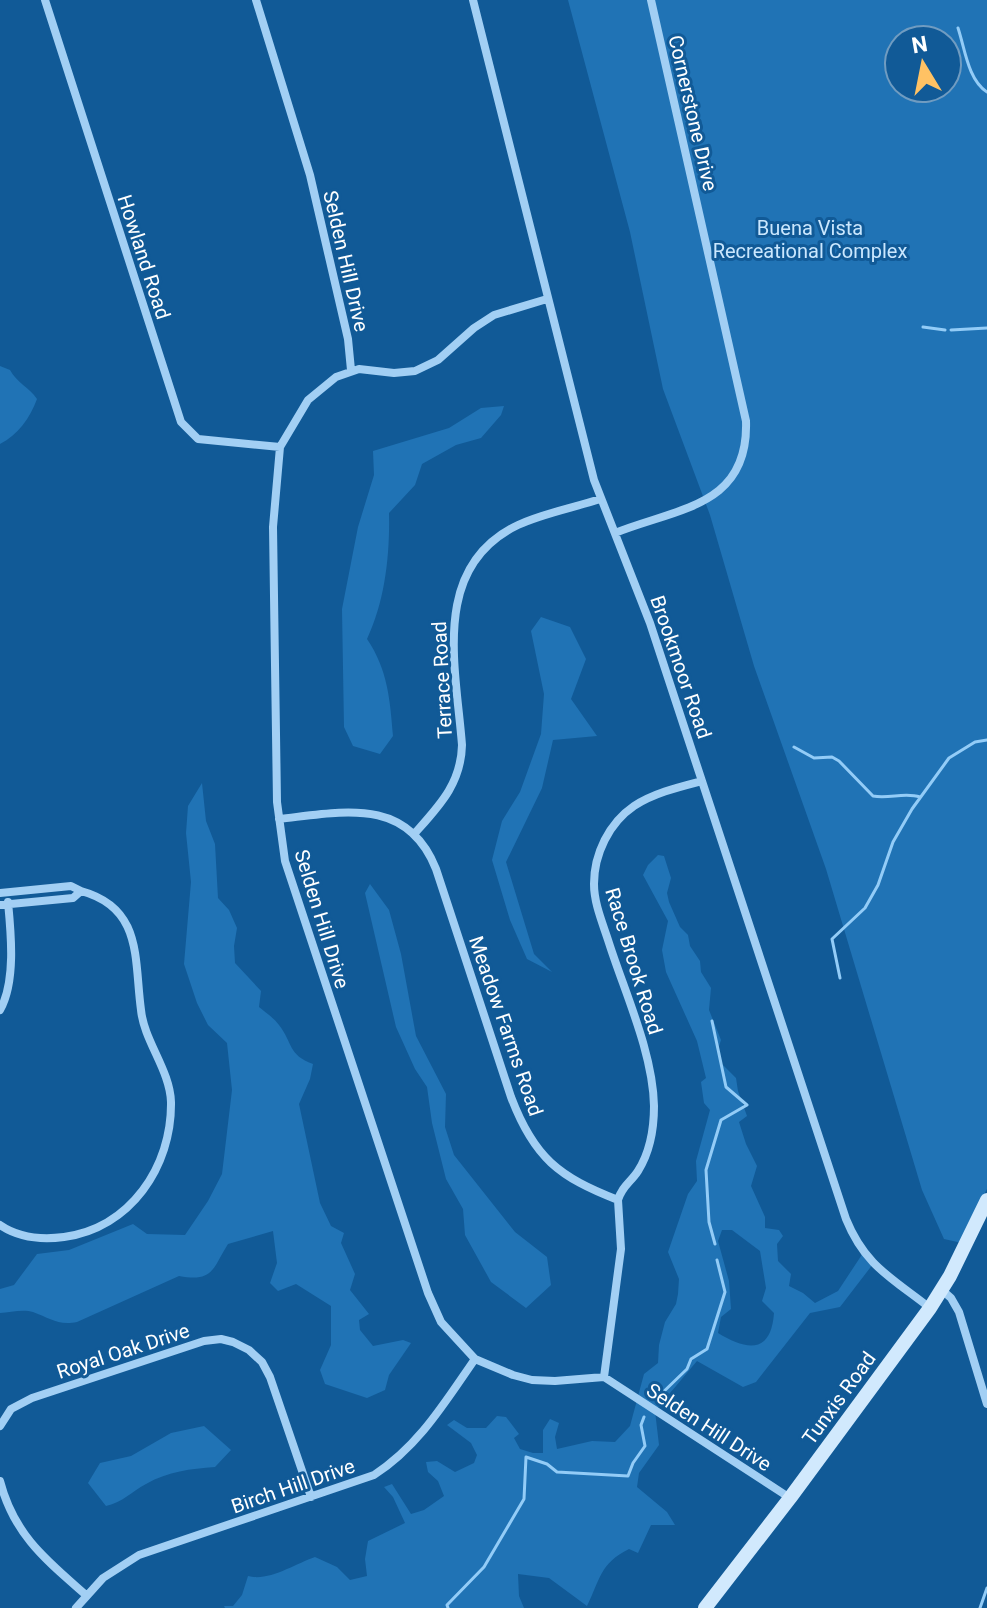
<svg xmlns="http://www.w3.org/2000/svg" width="987" height="1608" viewBox="0 0 987 1608" font-family="Roboto,sans-serif">
<rect width="100%" height="100%" fill="#115a97"/>
<path fill="#2073b5" fill-rule="evenodd" d="M568 0H987V1189L966 1229 962 1243 944 1239 922 1190 826 869 754 666 710 515 663 389 630 232ZM899 40H947V88H899Z
M0 366 10 370C17 383 29 387 37 399 30 418 18 435 0 444Z
M504 406 501 415 481 438 456 445 422 464 415 485 389 513C390 555 385 601 367 639 388 670 390 700 393 736L380 754 353 746 344 727 342 609 358 527 374 475 373 451 449 428 481 408Z
M541 617 570 627 586 659 571 699 597 736 553 740 542 788 506 862 534 954 552 972 527 959 510 920 492 860 502 821 520 792 541 734 544 694 531 631Z
M202 783 206 821 215 844 218 898 229 910 237 928 234 946 235 963 261 991 259 1007C265 1012 274 1018 279 1025 293 1043 288 1055 313 1064L310 1079 299 1104 320 1203 331 1226 344 1233 341 1243 355 1274 350 1290 369 1314 359 1320 360 1330 373 1346 403 1340 411 1343 389 1375 385 1390 367 1398 325 1384 320 1370 331 1345V1306L296 1284 278 1291 270 1283 277 1263 273 1231 228 1244C212 1270 213 1282 179 1276L77 1322C58 1326 50 1318 33 1312 24 1309 10 1312 0 1313V1289L14 1285 37 1254 69 1250 133 1224 147 1234 185 1235 208 1201 222 1174 232 1090 227 1043 208 1025 197 1003 184 964 191 882 186 833 188 806Z
M658 855 664 856 671 878 667 893 669 902 680 927 688 935 690 946 700 961 701 972 711 988 709 1010 721 1040 718 1049 721 1063 736 1078 738 1091 747 1116 739 1122 746 1144 757 1166 751 1186 765 1217V1228L779 1230 783 1236 777 1244 778 1261 791 1274 789 1286 803 1293 815 1303 838 1291 863 1253 873 1264 840 1307 810 1313 756 1382 743 1387 697 1361 655 1411 659 1445 639 1473 637 1487 667 1512 675 1525H651L638 1553 629 1549C600 1563 600 1580 587 1606L549 1578 518 1574 519 1596 524 1608H225L224 1606H233L242 1595 248 1576C268 1582 295 1564 315 1557L337 1567 350 1580 367 1576 365 1559 368 1541 405 1523 393 1497 384 1487 392 1484 411 1514 424 1510 444 1496 438 1481 428 1472 426 1462 437 1461 455 1472 474 1463 477 1455 471 1443 447 1425 454 1420 467 1428H486L497 1416 506 1417 519 1434 514 1438 520 1449 533 1453H543V1430L550 1419 559 1423 555 1437 557 1449 592 1441 615 1442 630 1426 644 1374 658 1363 659 1345 665 1322 676 1304 678 1294 679 1279 668 1252 688 1194 697 1181 696 1161 710 1110 704 1103 701 1082 706 1078 697 1041 666 972 662 950 668 921 643 875 648 865ZM722 1230H732L760 1251 766 1288 762 1301 774 1313C771 1355 746 1350 718 1333L721 1317 731 1309 729 1281 718 1241Z
M370 884 389 910 401 954 416 1036 446 1094 445 1127 454 1155 515 1232 547 1257 551 1285 526 1308 491 1282 465 1235 463 1209 446 1179 432 1123 427 1087 415 1069 396 1027 365 893Z
M204 1426 231 1450 215 1467C190 1469 169 1471 146 1484 131 1492 123 1502 106 1506L88 1483 100 1463 131 1456 171 1433Z"/>
<g fill="none" stroke-linecap="round" stroke-linejoin="round">
<path stroke="#93ccf7" stroke-width="3" d="M958 28C965 49 968 80 987 92
M923 327 945 330
M951 330 987 328
M794 747 814 758 832 757 839 761 873 796C889 799 905 792 920 797
M840 978 832 939 865 908 878 885 893 842 912 809 949 758 975 742 987 740
M712 1021 726 1087 747 1105 721 1120 706 1170 709 1222 715 1244
M657 1398 687 1369 691 1359 707 1349 725 1292 717 1260
M448 1608 447 1605 484 1567 524 1499 526 1457 547 1464 557 1472 628 1476 633 1463 645 1446 641 1425 644 1417
M980 1608 987 1588"/>
<path stroke="#a2cff4" stroke-width="8" d="M45 0 181 422 198 439 280 447
M256 0 310 175 348 339 351 370
M473 0 594 480 650 623 846 1219C865 1266 892 1278 930 1308
M547 299 494 315 474 328 438 360 415 371 394 373 359 369 336 377 308 400 280 447 273 527 277 802 285 861 428 1293 441 1322 475 1359 513 1375 532 1380 555 1381 604 1377 790 1498
M615 533C677 508 749 507 746 421L651 0
M279 819C342 812 407 796 436 869L511 1097C534 1158 559 1177 618 1200L621 1249 604 1377
M415 833C439 806 461 784 462 745 456 667 430 567 518 525 544 513 573 508 600 499
M0 893 71 886 81 891 73 898 0 905
M0 1010C16 982 11 933 8 902
M618 1200C622 1186 631 1182 638 1171 650 1152 654 1128 654 1106 653 1053 625 993 609 943 603 924 594 904 594 884 594 854 609 823 634 806 654 793 679 787 702 781
M0 1225C19 1238 41 1240 64 1237 130 1228 172 1167 171 1102 170 1070 144 1041 141 1010 134 959 143 908 81 891
M942 1290 951 1298 959 1312 987 1404
M0 1426 11 1409 32 1398 204 1341 221 1339 233 1342 249 1350 262 1362 270 1377 311 1497
M0 1481C14 1535 46 1560 86 1595
M76 1608 103 1578 139 1555 374 1475C419 1446 445 1402 475 1359"/>
<path stroke="#d1e9fd" stroke-width="14" d="M705 1608 790 1498 930 1308 950 1276 987 1200"/>
</g>
<g text-anchor="middle" dominant-baseline="central" stroke-width="6" stroke-linejoin="round" paint-order="stroke">
<g font-size="20" fill="#fff" stroke="#115a97">
<text transform="translate(693 113) rotate(77)">Cornerstone Drive</text>
<text transform="translate(144 257) rotate(72)">Howland Road</text>
<text transform="translate(346 261) rotate(77)">Selden Hill Drive</text>
<text transform="translate(681 667) rotate(71)">Brookmoor Road</text>
<text transform="translate(442 680) rotate(-93)">Terrace Road</text>
<text transform="translate(322 919) rotate(73)">Selden Hill Drive</text>
<text transform="translate(634 961) rotate(73)">Race Brook Road</text>
<text transform="translate(506 1026) rotate(71)">Meadow Farms Road</text>
<text transform="translate(123 1351) rotate(-18)">Royal Oak Drive</text>
<text transform="translate(839 1398) rotate(-54)">Tunxis Road</text>
<text transform="translate(709 1427) rotate(33)">Selden Hill Drive</text>
<text transform="translate(293 1486) rotate(-19)">Birch Hill Drive</text>
</g>
<g font-size="20" fill="#cae7fe" stroke="#115a97">
<text x="810" y="228">Buena Vista<tspan x="810" dy="23">Recreational Complex</tspan></text>
</g>
</g>
<g transform="translate(923 64) rotate(350)"><circle r="38" fill="#115a97" stroke="#709cc1" stroke-width="2"/>
<path d="M0-6L14 30L0 20L-14 30Z" fill="#ffc264"/>
<text y="-12" font-size="22" font-weight="bold" text-anchor="middle" fill="#ffffff">N</text>
</g>
</svg>
